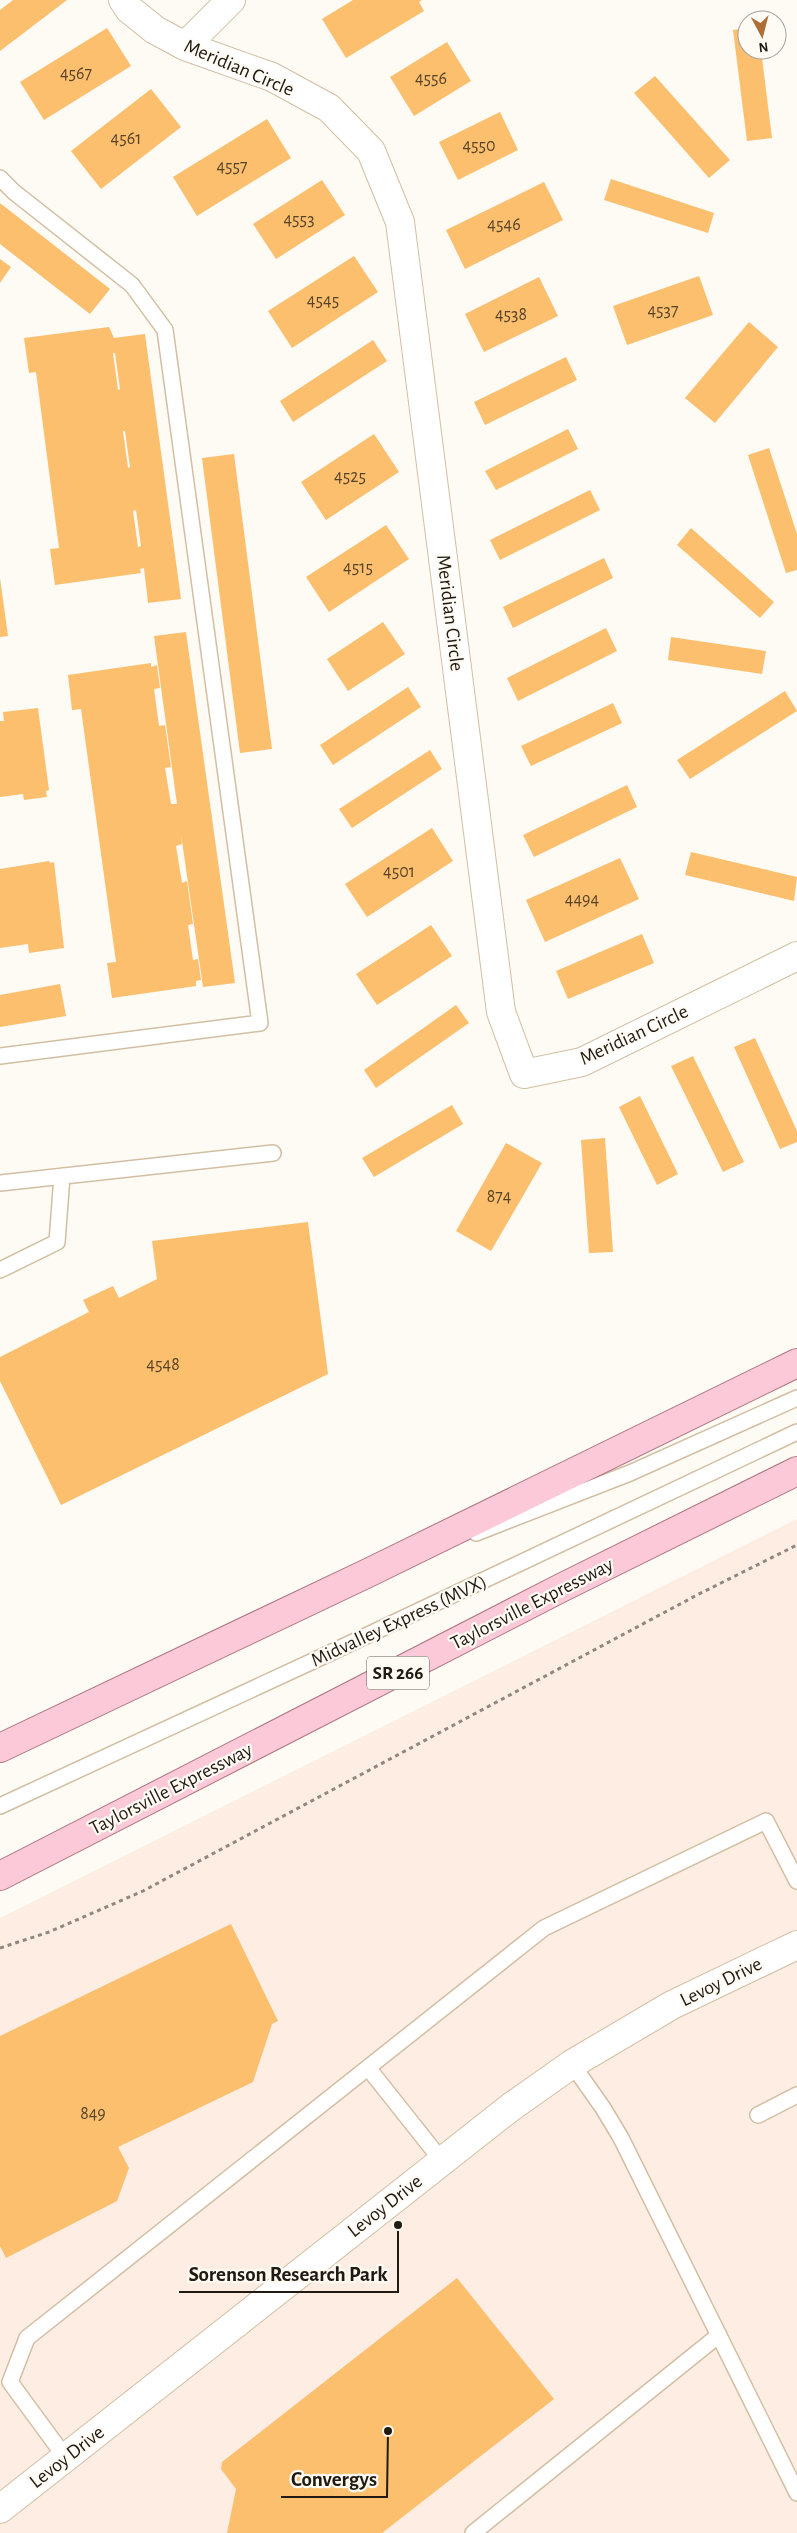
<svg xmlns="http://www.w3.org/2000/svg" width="797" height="2533" viewBox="0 0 797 2533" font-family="'Alegreya Sans',sans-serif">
<rect width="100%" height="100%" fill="#fefaf4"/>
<path fill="#feede2" d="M797 1519V2533H0V1918Z"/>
<path fill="#fbbf6e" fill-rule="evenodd" d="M13 0H67L0 51V10Z
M353 0H422L419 2 424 11 346 58 322 19Z
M107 28 131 66 44 120 20 82Z
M747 28V50H761L772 138 747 141 733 30Z
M447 42 471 81 414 116 390 77Z
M655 76 730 160 709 178 634 93Z
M151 89 181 127 101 189 71 151Z
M500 112 518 150 458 180 439 142Z
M267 119 291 158 197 216 173 177Z
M611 179 714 213 708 233 604 200Z
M322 180 345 215 276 259 253 224Z
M544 182 563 220 465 269 446 230Z
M0 203 110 289 90 314 0 244Z
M354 256 378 292 292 348 268 311Z
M0 259 11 267 0 283Z
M699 276 713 315 627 345 613 306Z
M539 277 558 316 484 352 465 314Z
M749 322 778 347 715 423 685 398Z
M109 327 114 338 145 334 181 599 148 603 144 568 140 569 141 573 55 585 50 549 59 548 36 372 29 373 24 338ZM113 353H115L120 389 118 390ZM123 431H125L130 467 128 468ZM136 510 141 546 138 547 133 511Z
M373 340 387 361 293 422 280 401Z
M566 357 577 380 485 425 474 402Z
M568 429 578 449 496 490 485 471Z
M374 434 399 472 326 520 301 482Z
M769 448 797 534V570L786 573 748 455Z
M234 454 272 749 240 753 202 458Z
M590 490 600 510 500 560 490 540Z
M386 525 409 559 329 612 306 577Z
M691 528 774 602 760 618 677 545Z
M604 558 613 578 513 628 503 607Z
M0 578 8 636 0 637Z
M383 622 405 654 348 691 327 659Z
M606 628 617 651 518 701 507 678Z
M186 632 235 983 203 987 181 834 182 844 176 846 182 883 187 881 193 924 188 925 193 960 198 959 201 980 196 981V986L112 998 107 963 116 962 81 709 72 710 68 675 151 663V667L157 665 160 688 154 689 159 726 165 725 171 767 165 768 171 804H177L154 636Z
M671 637 766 651 762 674 668 660Z
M408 687 421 707 333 765 320 745Z
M785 691 797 711 690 779 677 760Z
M613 703 622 723 531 766 521 746Z
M38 708 49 790 46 791 47 797 24 800 23 794 0 797V721H4L3 712Z
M430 750 442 769 352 828 339 809Z
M627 785 637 807 534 857 523 835Z
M432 828 453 861 367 917 345 884Z
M691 852 797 877 794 901 685 875Z
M620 858 639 899 545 942 526 900Z
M49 861 50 863 54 862 64 948 29 953 28 944 0 948V869Z
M431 925 452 956 377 1005 356 974Z
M642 934 654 963 568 999 556 971Z
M60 984 66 1016 0 1027V995Z
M456 1005 469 1023 376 1088 364 1070Z
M755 1038 797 1131V1142L780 1149 734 1047Z
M693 1056 744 1162 723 1172 671 1066Z
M640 1096 678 1174 657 1185 619 1107Z
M452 1105 463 1124 374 1177 362 1158Z
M605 1138 613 1252 589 1253 581 1140Z
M506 1143 542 1163 491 1251 456 1231Z
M308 1222 328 1374 61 1505 0 1381V1357L89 1312 83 1300 113 1286 119 1298 157 1279 152 1241Z
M231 1924 278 2021 272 2024 253 2082 118 2147 129 2168 117 2201 6 2258 0 2246V2036Z
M457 2278 554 2399 382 2533H227L236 2489 221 2469 222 2462Z"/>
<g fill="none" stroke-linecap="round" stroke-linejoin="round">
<defs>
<path id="lane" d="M0 178 14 192 132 285 165 330 260 1023 0 1056
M0 1183 273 1153
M0 1270 57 1242 62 1176
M476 1533 630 1473 797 1398
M0 1806 313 1661 797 1432
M572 2064 603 2108 621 2138 797 2493
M369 2069 442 2161
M758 2115 797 2095
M65 2457 10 2382 27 2338 544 1928 766 1821 797 1881
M473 2533 719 2335"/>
<path id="street" d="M123 0 129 9 155 30 185 46 272 77 329 108 371 151 400 222 501 1012 524 1074 582 1062 797 956
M185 46 231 0
M0 2509 511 2107 572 2064 672 2005 797 1945"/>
<path id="primary" d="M0 1748 370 1572 797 1363
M0 1876 563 1587 797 1471"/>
</defs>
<use href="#lane" stroke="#d2bfa3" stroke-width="18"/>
<use href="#street" stroke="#d2bfa3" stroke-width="30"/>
<use href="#primary" stroke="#ad7480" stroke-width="30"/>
<path stroke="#8e8880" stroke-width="3" stroke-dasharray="4 4" stroke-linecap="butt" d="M0 1948 49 1932 143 1891 697 1595 797 1545"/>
<use href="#lane" stroke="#fff" stroke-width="15"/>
<use href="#street" stroke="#fff" stroke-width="28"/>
<use href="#primary" stroke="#fbc9d7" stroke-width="28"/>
</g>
<g text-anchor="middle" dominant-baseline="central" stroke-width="4.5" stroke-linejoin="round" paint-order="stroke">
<g font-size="18" fill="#584328">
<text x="76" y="74">4567</text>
<text x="431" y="79">4556</text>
<text x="126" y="139">4561</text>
<text x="479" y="146">4550</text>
<text x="232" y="167">4557</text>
<text x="299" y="220">4553</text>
<text x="504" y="225">4546</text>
<text x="323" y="301">4545</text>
<text x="663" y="311">4537</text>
<text x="511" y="315">4538</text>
<text x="350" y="477">4525</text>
<text x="358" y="568">4515</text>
<text x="399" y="872">4501</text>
<text x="582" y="900">4494</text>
<text x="499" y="1197">874</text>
<text x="163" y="1365">4548</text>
<text x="93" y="2114">849</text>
</g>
<rect fill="#fefaf4" stroke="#635d54" stroke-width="1" x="367" y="1656.5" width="62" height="33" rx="4"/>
<g font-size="19" font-weight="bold" fill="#211a10">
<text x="398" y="1673">SR 266</text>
</g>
<g font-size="20" fill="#211a10" stroke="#fefaf4">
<text transform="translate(239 68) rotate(23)">Meridian Circle</text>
<text transform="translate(450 613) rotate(83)">Meridian Circle</text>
<text transform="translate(634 1035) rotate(-25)">Meridian Circle</text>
<text transform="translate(532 1604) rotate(-27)">Taylorsville Expressway</text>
<text transform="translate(399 1621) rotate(-25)">Midvalley Express (MVX)</text>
<text transform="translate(171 1789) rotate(-27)">Taylorsville Expressway</text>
<text transform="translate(721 1982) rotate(-26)">Levoy Drive</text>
<text transform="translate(385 2206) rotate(-38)">Levoy Drive</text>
<text transform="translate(67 2457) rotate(-38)">Levoy Drive</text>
</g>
</g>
<path fill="none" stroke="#211a10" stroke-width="2" d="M398 2225L398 2292H179M388 2431L387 2497H281"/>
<g fill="#211a10" stroke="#fefaf4" stroke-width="2">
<circle cx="398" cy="2225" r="5"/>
<circle cx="388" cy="2431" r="5"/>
</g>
<g font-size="21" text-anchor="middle" font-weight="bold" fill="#211a10" stroke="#fefaf4" stroke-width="4.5" stroke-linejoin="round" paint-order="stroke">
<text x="288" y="2281">Sorenson Research Park</text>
<text x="334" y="2486">Convergys</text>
</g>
<g transform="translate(762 35) rotate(173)"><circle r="24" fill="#fefaf4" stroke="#a6a099"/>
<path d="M0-4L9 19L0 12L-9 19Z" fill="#ae6e36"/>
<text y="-8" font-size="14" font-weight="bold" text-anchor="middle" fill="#211a10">N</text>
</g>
</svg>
